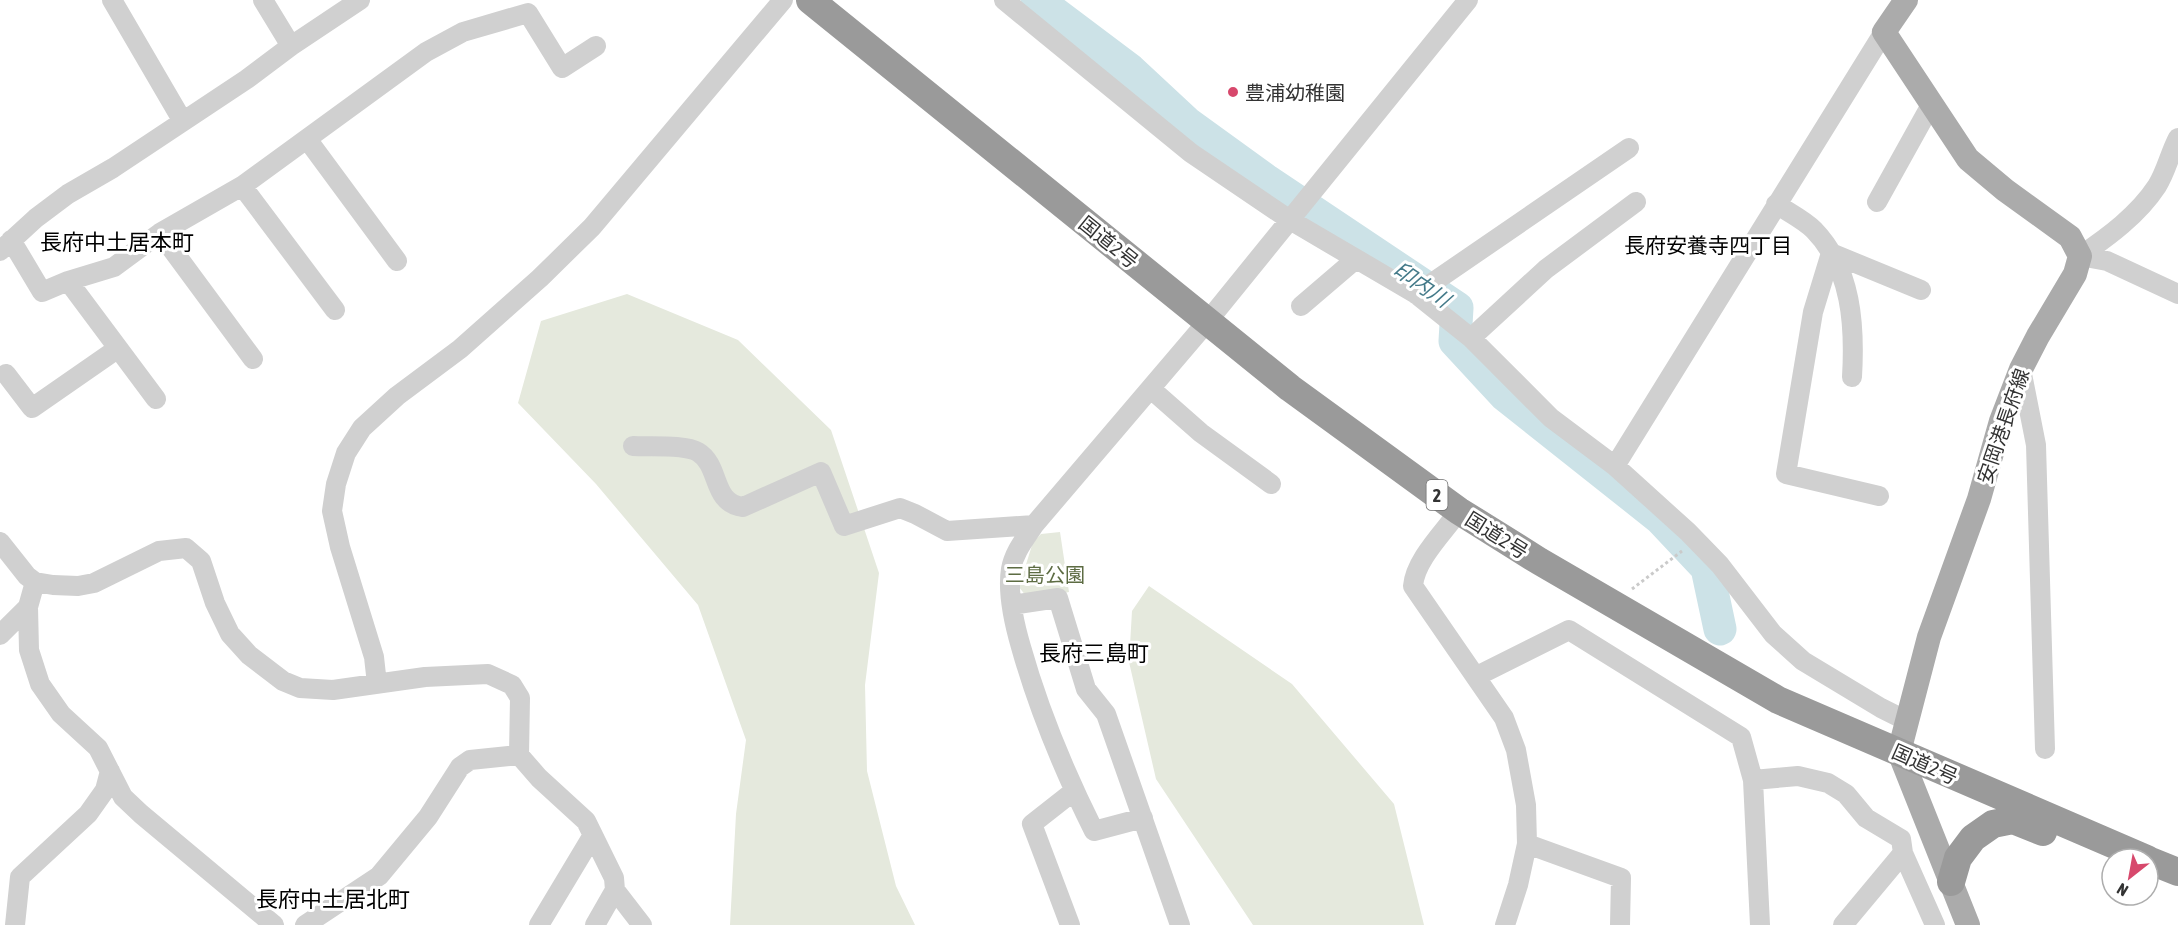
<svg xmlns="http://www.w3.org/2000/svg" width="2178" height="925" viewBox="0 0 2178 925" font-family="'Asap Condensed','Noto Sans JP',sans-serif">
<rect width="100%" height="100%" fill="#fff"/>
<path fill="#e5e9dd" d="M627 294 738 340 831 430 879 573 865 685 867 771 896 886 915 925H730L736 814 746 740 698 605 596 484 518 403 541 321Z
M1060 532 1069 592 1029 600 1019 587 1033 542 1041 534Z
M1149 586 1292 684 1394 804 1424 925H1253L1156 779 1129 662 1132 611Z"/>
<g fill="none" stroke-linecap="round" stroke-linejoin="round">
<path stroke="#cce2e7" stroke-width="33" d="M1037 0 1130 70 1187 123 1267 181 1457 308 1455 341 1505 395 1660 518 1707 568 1720 629"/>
<path stroke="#cacaca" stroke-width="3" stroke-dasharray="3 3" stroke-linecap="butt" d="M1632 589 1682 551"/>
<path stroke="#d0d0d0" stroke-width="20" d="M112 0 182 120
M263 0 291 46
M1004 0 1191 153 1290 220 1416 294 1471 338 1551 418 1615 466 1688 532 1720 565 1773 634 1803 661 1881 708 1907 721
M307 139 397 261
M242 186 335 310
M1877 202 1932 103
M1776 204C1788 212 1804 220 1814 230 1852 269 1855 326 1852 377
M160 233 253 359
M11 240 42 292 68 281 114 267 160 233 242 186 426 52 463 32 528 13 562 68 596 46
M0 251 36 218 68 194 113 168 247 79 291 46 360 0
M1831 253 1813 312 1786 474 1879 496
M1831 253 1921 290
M2080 256C2108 237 2138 215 2157 186 2166 172 2170 153 2178 138
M2080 256 2107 261 2178 294
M68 281 156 399
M1416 294 1629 148
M1301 306 1356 259
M1471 338 1546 269 1636 202
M2021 369 2036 445 2045 749
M6 374 32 408 117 349
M1151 389 1201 433 1271 484
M633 446C649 447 685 444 698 452 721 466 711 503 743 507L821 472 844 526 900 508 915 514 947 531 1034 525
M1615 466 1884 32
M1459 511C1444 532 1415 560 1413 586L1504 718 1516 750 1526 805 1527 844 1518 885 1505 925
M0 542 27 576 35 582 53 585 78 586 94 583 159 551 186 548 201 561 215 603 230 634 249 655 283 681 300 688 333 690 425 677 488 674 512 685 520 698 519 755 539 778 586 821 614 878 615 890 595 925
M35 582 28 607 29 650 40 684 61 714 98 748 123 797 141 814 274 925
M1012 605 1058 598 1086 689 1106 714 1180 925
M0 635 28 607
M1477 676 1569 630 1741 737 1753 780 1760 925
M377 684 374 657 340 547 332 511 336 484 346 453 362 428 397 396 460 349 540 278 592 227 783 0
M1753 780 1798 776 1828 783 1846 794 1866 818 1901 839 1903 853
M1143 818 1094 831C1064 771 1039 711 1021 647 1014 623 1007 594 1011 569 1014 552 1025 539 1034 525L1207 322 1468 0
M1527 844 1621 878 1620 925
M615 890 642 925
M15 925 20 877 88 814 105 790 110 771
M305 925 379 876 428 817 460 767 470 760 519 755
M539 925 593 835
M1070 925 1032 824 1074 791
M1843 925 1903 853 1935 925"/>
<path stroke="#ababab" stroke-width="24" d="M1906 0 1884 32 1968 159 2005 190 2070 237 2080 256 2075 274 2038 336 2021 369 2001 421 1979 499 1929 637 1899 752 1968 925"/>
<path stroke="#9a9a9a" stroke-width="28" d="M810 0 1290 388 1459 511 1539 561 1778 700 2147 859
M2148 860 2178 872
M1951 882 1958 858 1973 838 1993 824 2013 820 2043 832"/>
</g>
<circle fill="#d7486c" stroke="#fff" stroke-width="2" cx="1233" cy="92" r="6"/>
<g text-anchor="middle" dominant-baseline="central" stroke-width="6" stroke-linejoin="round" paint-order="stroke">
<rect fill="#fff" stroke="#707070" stroke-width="1.5" x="1426.5" y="480" width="21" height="30" rx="4.5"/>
<g font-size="18" font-weight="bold" fill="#333">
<text x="1437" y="495">2</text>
</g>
<g font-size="20" fill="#333" stroke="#fff" text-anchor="start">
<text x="1245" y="92">豊浦幼稚園</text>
</g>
<g font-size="20" fill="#333" stroke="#fff">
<text transform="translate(1109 242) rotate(39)">国道2号</text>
<text transform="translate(2003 426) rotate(-71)">安岡港長府線</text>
<text transform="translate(1497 535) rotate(32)">国道2号</text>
<text transform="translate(1925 764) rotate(24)">国道2号</text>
</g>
<g font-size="20" fill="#5d6c43" stroke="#fff">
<text x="1045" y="574">三島公園</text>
</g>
<g font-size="21" fill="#000" stroke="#fff">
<text x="1708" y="245">長府安養寺四丁目</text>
</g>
<g font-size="21" font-style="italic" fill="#447a89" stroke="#fff">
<text transform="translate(1422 284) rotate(34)">印内川</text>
</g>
<g font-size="22" fill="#000" stroke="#fff">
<text x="117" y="242">長府中土居本町</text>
<text x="1094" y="653">長府三島町</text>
<text x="333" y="899">長府中土居北町</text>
</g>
</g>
<g transform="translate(2130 877) rotate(211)"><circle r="28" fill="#ffffff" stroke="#adadad" stroke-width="1.5"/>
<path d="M0-4.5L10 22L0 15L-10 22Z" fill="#d7486c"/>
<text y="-9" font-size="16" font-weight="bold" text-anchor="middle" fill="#333333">N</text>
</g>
</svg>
